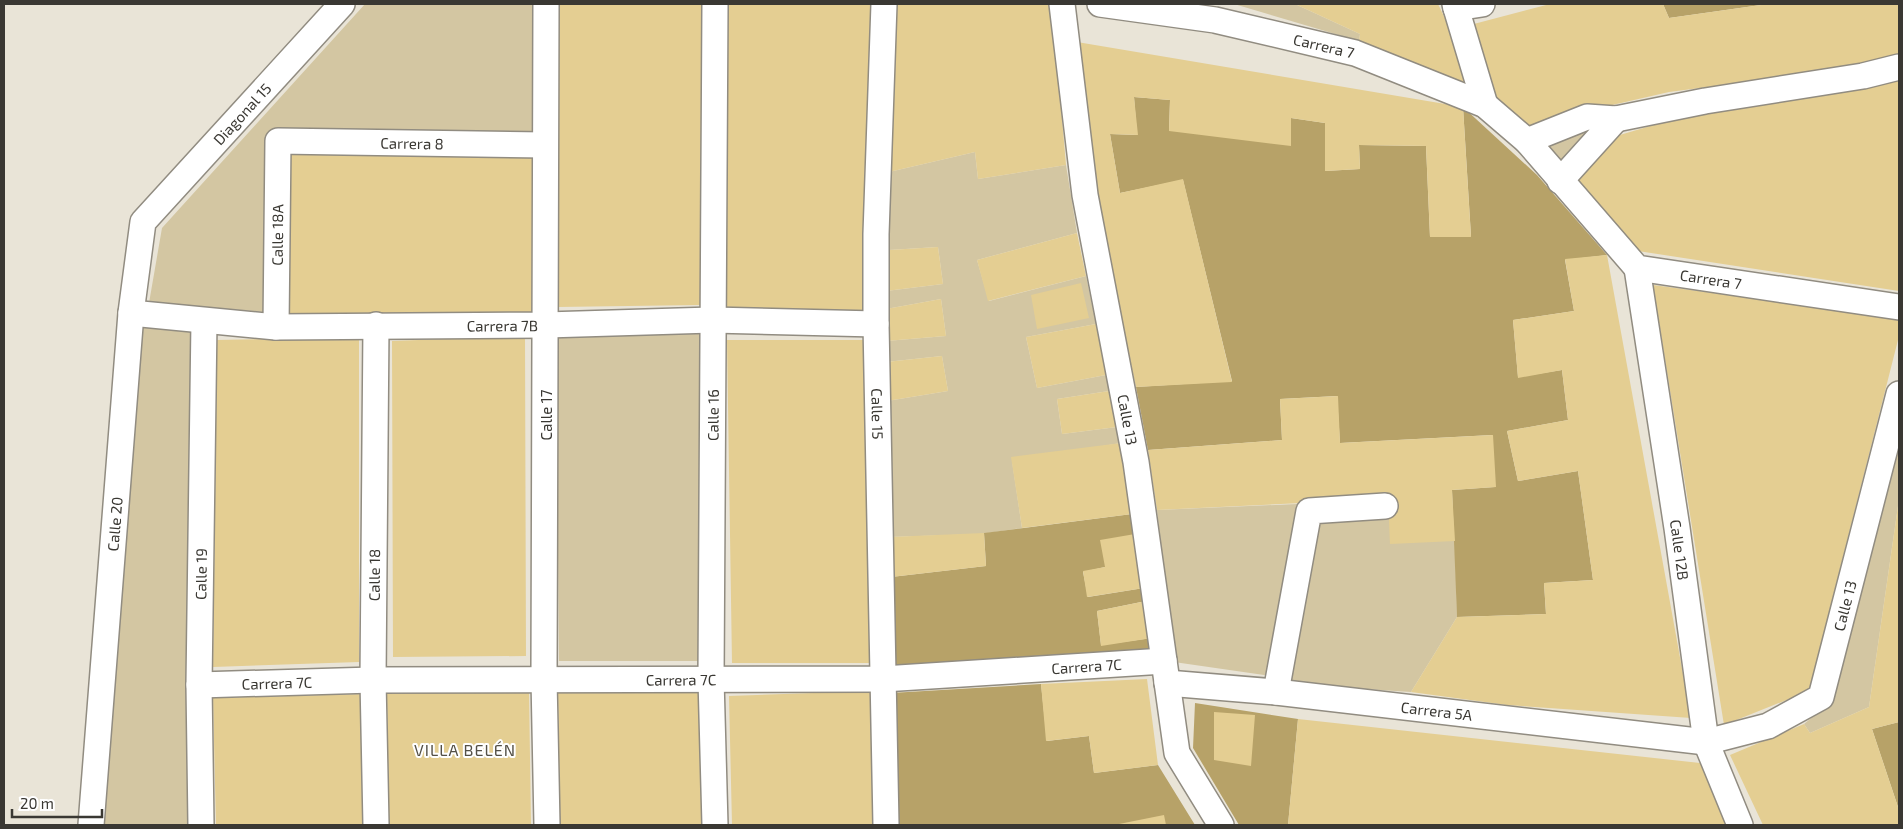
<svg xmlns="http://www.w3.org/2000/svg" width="1903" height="829" viewBox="0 0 1903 829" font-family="'Exo 2',sans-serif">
<rect width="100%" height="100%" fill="#e9e4d7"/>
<path fill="#d3c6a2" d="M365 4H540L537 140 273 138 264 312 149 303 162 228Z
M1234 4H1295L1360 34 1359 41Z
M1587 121 1597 135 1562 172 1536 144Z
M975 152 978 179 1066 165 1077 233 977 260 989 301 1086 276 1096 324 1026 337 1037 388 1106 375 1109 391 1057 399 1062 434 1117 427 1121 443 1012 461 1022 528 981 534 889 537 887 401 948 391 942 356 886 362V341L946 336 941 299 886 309V291L943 284 938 247 889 250V172Z
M138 324 198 330 190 825H98Z
M701 334 702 661H559L556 335Z
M1899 423V499L1869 707 1810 733 1804 724 1828 704Z
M1297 504 1271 676 1174 662 1157 510Z
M1389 518 1455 541 1457 617 1411 692 1288 684 1320 521Z"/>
<path fill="#b7a268" d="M1663 4H1768L1669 18Z
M1134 97 1170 100 1169 131 1291 118 1325 123V171L1360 169 1359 145 1426 146 1430 237 1471 236 1463 107 1537 175 1607 255 1565 260 1574 311 1513 320 1518 377 1562 370 1568 420 1507 431 1518 481 1578 471 1593 580 1544 583 1546 614 1457 617 1452 490 1495 487 1492 435 1340 443 1337 396 1280 399 1282 440 1148 450 1136 387 1232 381 1183 180 1120 193 1110 134 1137 135Z
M1132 514 1135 534 1105 567 1083 572 1088 597 1144 588 1146 601 1097 611 1101 645 1152 638 1154 653 893 666 891 577 986 566 984 533Z
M1041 684 1047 741 1089 736 1094 773 1158 765 1195 825H894L891 693Z
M1195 703 1298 719 1288 825H1239L1193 748Z
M1899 722V810L1872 729Z"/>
<path fill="#e4ce92" d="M558 4H703L700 305 557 307Z
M723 4H872L864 311 722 310Z
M892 4H1052L1066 165 978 179 975 152 889 172Z
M1295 4H1438L1459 47 1466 69 1464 83 1359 41 1360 34Z
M1550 4H1663L1669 18 1768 4H1899V56L1852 68 1669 92 1586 111 1529 133 1493 102 1470 25Z
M1077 42 1463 107 1471 237H1430L1426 146 1359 145 1360 169 1325 171V123L1291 118V146L1169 131 1170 100 1134 97 1138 135 1110 134 1120 193 1183 179 1232 382 1136 387 1096 203Z
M1899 78V291L1638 251 1575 181 1613 137 1708 109Z
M535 152 537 315 289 316 291 154Z
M1077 233 1086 276 988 301 977 260Z
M938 247 943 284 886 291 889 250Z
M1607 255 1691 718 1507 705 1411 692 1457 617 1546 614 1544 583 1593 580 1578 471 1518 481 1507 431 1568 420 1562 370 1518 378 1513 320 1574 311 1565 259Z
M1081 283 1089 318 1037 329 1031 295Z
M1653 285 1899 318V336L1809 691 1724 725Z
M941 299 946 336 886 341V309Z
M1096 324 1106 375 1037 388 1026 337Z
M525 336 526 656 393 657 392 341Z
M359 337V662L213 667 217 340Z
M727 340H865L871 663H732Z
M942 356 948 391 887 401 886 362Z
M1109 391 1117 427 1062 434 1057 399Z
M1338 396 1340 443 1493 435 1496 487 1452 490 1455 541 1390 544 1388 499 1157 510 1148 450 1282 440 1280 399Z
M1121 443 1132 514 1022 528 1011 457Z
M1898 506 1899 722 1872 729 1899 810V825H1763L1730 755 1804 724 1810 733 1869 707Z
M984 533 986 566 891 577 889 537Z
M1135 534 1144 588 1087 597 1083 571 1105 567 1100 540Z
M1146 601 1152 638 1101 646 1097 611Z
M1147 679 1158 765 1094 773 1089 736 1046 741 1041 684Z
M529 689 531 825H389L387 694Z
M699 689 702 825H560L558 692Z
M872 691 874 825H732L729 696Z
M362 694V825H216L213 698Z
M1214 712 1255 715 1251 766 1214 760Z
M1298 719 1700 763 1726 825H1288Z
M1164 815 1166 825H1119V824Z"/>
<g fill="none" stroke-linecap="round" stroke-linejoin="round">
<defs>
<g id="street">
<path d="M546 4 544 679 547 825"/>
<path id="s1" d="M884 4 876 234V324L886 825"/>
<path id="s2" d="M1062 4 1085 195 1136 462 1177 753 1221 825"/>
<path id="s3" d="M1100 4 1215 20 1355 53 1485 105 1527 141 1637 268 1899 307"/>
<path d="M1455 4 1456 8 1482 4"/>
<path d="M1456 8 1485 105"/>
<path d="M1527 141 1587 117 1616 119 1705 101 1863 76 1899 67"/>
<path d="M1560 181 1616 119"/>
<path id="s4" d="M1637 268 1677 528 1706 742 1740 825"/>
<path id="s5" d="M131 313 276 327 546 325 712 320 876 324"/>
<path id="s6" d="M276 327 278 141 545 145"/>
<path id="s7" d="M1167 683 1276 692 1706 742 1768 726 1821 697 1899 394"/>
<path id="s8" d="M199 685 373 680 883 679 1164 661"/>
<path d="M1276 692 1309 511 1385 506"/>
<path id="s9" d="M91 825 131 313 143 222 342 4"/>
<path id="s10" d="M201 825 199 685 204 321"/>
<path id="s11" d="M376 825 373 680 376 325"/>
<path id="s12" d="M715 825 711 679 715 4"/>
</g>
</defs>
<use href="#street" stroke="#918c81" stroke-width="28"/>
<use href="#street" stroke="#fff" stroke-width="25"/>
</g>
<g text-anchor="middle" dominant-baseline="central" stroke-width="4" stroke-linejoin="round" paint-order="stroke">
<g font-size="15" fill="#3a3833" stroke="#fff">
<text stroke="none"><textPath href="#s3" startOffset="228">Carrera 7</textPath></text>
<text stroke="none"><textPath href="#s9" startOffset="752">Diagonal 15</textPath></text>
<text stroke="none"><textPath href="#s6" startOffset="320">Carrera 8</textPath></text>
<text stroke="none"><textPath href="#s6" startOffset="92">Calle 18A</textPath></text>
<text stroke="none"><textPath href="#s3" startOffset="698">Carrera 7</textPath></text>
<text stroke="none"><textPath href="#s5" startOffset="372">Carrera 7B</textPath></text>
<text stroke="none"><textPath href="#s1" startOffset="410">Calle 15</textPath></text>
<text transform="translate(546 415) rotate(-90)">Calle 17</text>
<text stroke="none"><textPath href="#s12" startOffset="410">Calle 16</textPath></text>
<text stroke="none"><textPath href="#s2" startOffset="421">Calle 13</textPath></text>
<text stroke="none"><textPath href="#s9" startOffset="302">Calle 20</textPath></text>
<text stroke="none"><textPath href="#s4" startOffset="285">Calle 12B</textPath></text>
<text stroke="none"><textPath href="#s10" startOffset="251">Calle 19</textPath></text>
<text stroke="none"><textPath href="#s11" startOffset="250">Calle 18</textPath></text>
<text stroke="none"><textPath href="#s7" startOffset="761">Calle 13</textPath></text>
<text stroke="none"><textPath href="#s8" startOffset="888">Carrera 7C</textPath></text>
<text stroke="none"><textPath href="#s8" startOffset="482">Carrera 7C</textPath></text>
<text stroke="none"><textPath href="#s8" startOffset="78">Carrera 7C</textPath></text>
<text stroke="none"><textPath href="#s7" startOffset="271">Carrera 5A</textPath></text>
</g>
<g font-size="16" letter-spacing="1" fill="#545046" stroke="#fff">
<text x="465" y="749">VILLA BELÉN</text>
</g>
</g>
<rect width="1903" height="829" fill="none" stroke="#3a3833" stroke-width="10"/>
<path d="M12 809v8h90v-8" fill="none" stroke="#3a3833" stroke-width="2.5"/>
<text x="20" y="809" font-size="15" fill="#3a3833" stroke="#ffffff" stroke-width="4" paint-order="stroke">20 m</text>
</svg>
